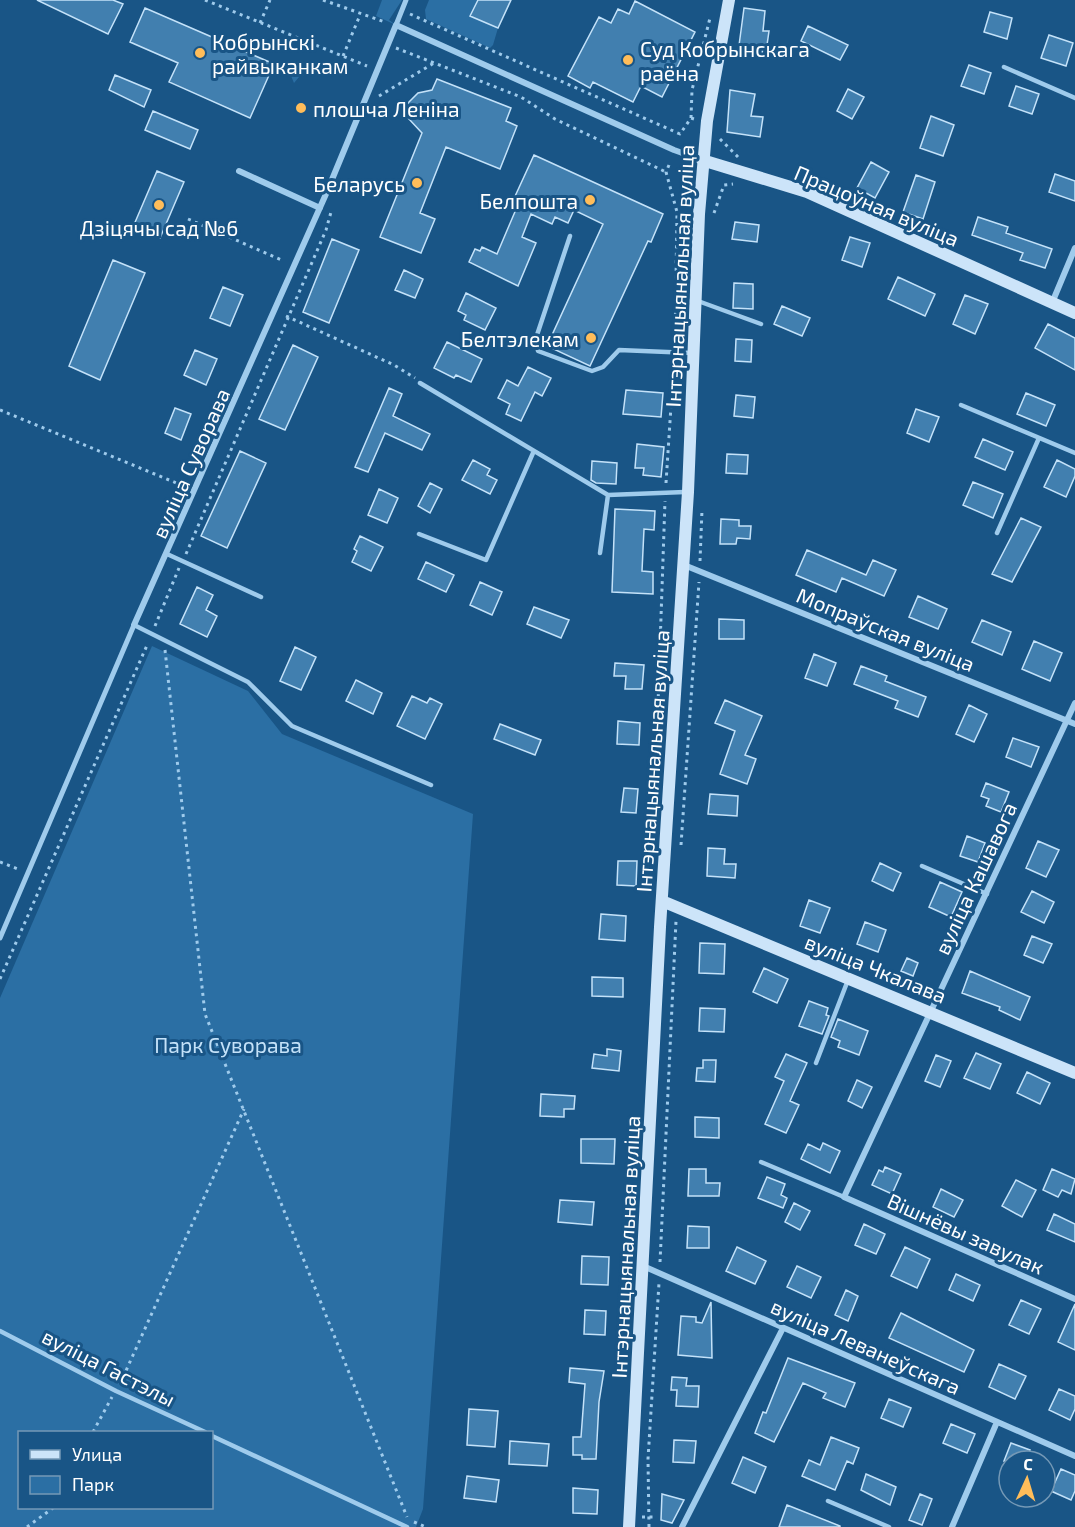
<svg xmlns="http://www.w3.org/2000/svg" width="1075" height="1527" viewBox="0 0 1075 1527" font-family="'Exo 2',sans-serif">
<rect width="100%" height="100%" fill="#195586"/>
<path fill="#2b6fa4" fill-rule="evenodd" d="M382 0H402L389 20 396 25 376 16Z
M429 0H478L471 16 498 28 493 45 490 48 426 19 425 10Z
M297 62 311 69 312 74 299 77 294 83 289 71 291 63Z
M152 646 248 691 282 734 473 814 423 1509 416 1527H0V998ZM20 1432H212V1508H20Z"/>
<path fill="#417faf" stroke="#c4e2f9" stroke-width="1.5" d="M37 0H113L123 4 108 34Z
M478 0H511L498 28 470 16Z
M635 1 695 32 662 97 641 86 633 102 593 82 590 88 568 76 599 17 611 23 618 9 629 14Z
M145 8 274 64 250 118 169 82 178 63 130 42Z
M744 8 765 11 763 31H769L767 45 763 44 762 56 738 53Z
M990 12 1012 18 1007 39 984 32Z
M808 26 848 45 840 60 801 41Z
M1049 35 1073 43 1066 66 1041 58Z
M969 65 991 73 984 94 961 86Z
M115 75 151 90 144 107 109 90Z
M437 79 511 108 506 121 517 126 500 169 446 147 420 213 435 219 421 253 380 237 422 133 408 118V103L418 93 432 90Z
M1016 86 1039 94 1032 114 1009 106Z
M848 89 864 97 852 119 837 111Z
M730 90 755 94 751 116 763 117 760 137 727 132Z
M153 111 198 130 190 149 145 130Z
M931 116 954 125 943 156 920 148Z
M534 155 663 214 651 242 648 241 590 366 547 346 603 224 574 210 568 223 555 217 552 224 531 214 522 237 536 243 518 286 469 262 475 249 480 251 482 247 497 254 517 207 511 205Z
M871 162 889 172 875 198 857 188Z
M157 171 184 182 160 238 133 227Z
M1055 174 1075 181V201L1049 192Z
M916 175 935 182 923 219 903 212Z
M978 217 1008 227 1006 233 1052 249 1045 268 1020 260 1023 253 972 235Z
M735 222 759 225 757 242 732 239Z
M850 237 870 243 862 267 842 260Z
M332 239 359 250 329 323 303 312Z
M113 260 145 273 100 380 69 366Z
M404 270 423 279 415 298 395 290Z
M898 277 935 294 925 316 888 299Z
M734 283 753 284V309L733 308Z
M223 287 243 295 230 326 210 318Z
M466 293 496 308 485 330 464 320 466 315 458 311Z
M965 295 988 304 975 334 953 324Z
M782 306 810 318 802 336 774 324Z
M1048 324 1075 338V370L1035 348Z
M736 339 752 340 751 362 735 361Z
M447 342 482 359 471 382 456 375 454 378 434 368Z
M293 345 318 357 285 430 259 419Z
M195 350 217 359 206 385 184 375Z
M528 367 551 378 542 396 535 392 521 421 506 414 510 404 498 398 507 380 518 386Z
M389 388 402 394 393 416 430 434 422 450 385 433 368 472 355 467Z
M626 390 663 393 661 417 623 414Z
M1026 393 1055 405 1046 426 1017 414Z
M736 395 755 397 753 418 734 416Z
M175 408 191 414 181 440 165 433Z
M916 409 939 417 929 442 907 433Z
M983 439 1013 452 1005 470 975 457Z
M637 444 664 447 661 477 643 475 644 468H635Z
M240 451 266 463 227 548 201 536Z
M727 454 748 455 747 474 726 473Z
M473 460 490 469 487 475 497 480 490 494 462 480Z
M1057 460 1075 469V476L1066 497 1044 487Z
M592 461 617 463 616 484 596 483 591 480Z
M973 482 1003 494 993 518 963 505Z
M430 483 442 489 430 513 418 506Z
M379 489 398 498 387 523 368 515Z
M615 509 655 511 654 530 644 529 642 571 653 572V594L612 592Z
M1021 518 1041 527 1012 582 992 574Z
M721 519 739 520V526H751L750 539 737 538 736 544H720Z
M360 536 383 547 371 571 352 562 357 551 354 549Z
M807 550 866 575 873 560 896 570 884 596 842 578 836 592 796 575Z
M426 562 454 575 446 592 418 579Z
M480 582 502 592 492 615 470 605Z
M197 587 213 595 206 610 217 616 207 637 180 624Z
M918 596 947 609 938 629 909 617Z
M534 607 569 620 561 638 527 624Z
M719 619 744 620V639H719Z
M982 620 1011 632 1002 655 972 642Z
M1034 641 1062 653 1050 681 1022 669Z
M295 647 316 657 301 690 280 681Z
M814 654 836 663 827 686 805 678Z
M615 663 644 665 642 689H625L626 676H614Z
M861 666 887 676 885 681 926 697 918 717 895 708 898 701 854 684Z
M356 680 382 693 373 714 346 701Z
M412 696 427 703 430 698 442 704 425 739 397 726Z
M725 700 762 716 745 755 756 759 747 784 720 774 735 731 715 723Z
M969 705 987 714 974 742 956 734Z
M618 721 640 723 639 745 617 744Z
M500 724 541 740 535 755 494 739Z
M1013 738 1039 747 1031 767 1006 757Z
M986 783 1009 792 1001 812 986 806 989 799 981 796Z
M624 788 638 789 636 813 621 812Z
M710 794 738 796 737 816 708 814Z
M967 836 985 843 978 862 960 856Z
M1038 841 1059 850 1046 877 1026 868Z
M708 848 725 849 724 864H736L735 878 707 876Z
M618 861H637L636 886 617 885Z
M880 863 901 873 893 891 872 881Z
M940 882 962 892 951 917 929 907Z
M1032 891 1054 902 1044 923 1021 912Z
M809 900 830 908 820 933 800 926Z
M601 914 626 916 625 941 599 939Z
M865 922 886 930 878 952 857 944Z
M1032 936 1052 944 1043 963 1024 955Z
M700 943 725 944 724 974 699 973Z
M907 958 918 963 913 976 901 971Z
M764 968 788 979 777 1003 753 992Z
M970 971 1030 997 1020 1020 999 1010 1000 1007 962 993Z
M592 977 623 978V997L592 996Z
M809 1001 828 1008 826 1015 829 1016 822 1034 799 1026Z
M700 1008 725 1009 724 1032 699 1031Z
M838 1019 868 1031 859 1055 838 1047 840 1041 831 1037Z
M607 1049 621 1051 619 1071 592 1068 594 1054 607 1056Z
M976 1053 1001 1064 990 1089 964 1078Z
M786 1054 807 1063 790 1101 799 1105 786 1133 765 1124 784 1081 775 1077Z
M936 1055 951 1061 940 1087 925 1081Z
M703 1060H716L715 1082 696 1081 697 1068H703Z
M1027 1072 1050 1083 1040 1104 1017 1093Z
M857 1080 872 1087 862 1108 848 1101Z
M541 1094 575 1096 574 1109H564V1117L540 1116Z
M695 1117 719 1118V1138L695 1137Z
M581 1139H615L614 1164 581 1163Z
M823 1143 840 1151 830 1173 801 1159 808 1144 820 1150Z
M885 1167 901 1174 892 1194 872 1185 879 1170 883 1172Z
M689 1169H706V1183H720L719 1196H688Z
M1052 1169 1075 1179 1071 1194 1062 1190 1058 1197 1043 1190Z
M767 1177 785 1184 781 1195 787 1198 783 1208 758 1198Z
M1016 1180 1036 1190 1022 1217 1002 1206Z
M941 1189 963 1200 954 1217 933 1207Z
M560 1200 594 1202 592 1225 558 1222Z
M794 1203 810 1211 800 1230 785 1222Z
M1054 1214 1075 1224V1242L1047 1230Z
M864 1224 885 1234 876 1254 855 1245Z
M688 1226 709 1227V1248H687Z
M737 1247 766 1261 755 1284 726 1271Z
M905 1247 930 1259 917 1288 891 1276Z
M582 1256 609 1257 608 1285 581 1284Z
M797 1266 821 1277 811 1298 787 1287Z
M956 1274 980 1285 973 1301 949 1290Z
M846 1290 858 1296 848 1321 835 1315Z
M1021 1300 1041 1309 1029 1334 1009 1325Z
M711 1302 712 1358 678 1355 681 1316 696 1317V1322L702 1323Z
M1075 1304V1350L1058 1342Z
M585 1310 606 1311 605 1335 584 1334Z
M901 1313 974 1350 964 1372 889 1338Z
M788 1358 855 1383 845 1407 823 1398 826 1393 803 1383 774 1442 755 1433 763 1412 766 1413Z
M999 1364 1026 1376 1015 1399 989 1387Z
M570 1368 604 1371 599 1402 596 1459H582V1455H573V1437H581L585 1384 569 1382Z
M672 1377 687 1378 686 1386H699L698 1407 676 1406 677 1390H671Z
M1059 1389 1075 1396V1409L1070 1420 1049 1410Z
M889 1399 911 1408 903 1427 881 1418Z
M469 1409 498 1411 495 1447 467 1445Z
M951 1424 975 1434 967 1453 943 1443Z
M831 1437 859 1448 853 1464 847 1461 835 1490 802 1476 809 1460 820 1465Z
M674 1440 696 1441 694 1463 673 1462Z
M510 1441 549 1444 547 1466 509 1464Z
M1011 1443 1030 1450 1025 1461H1004Z
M743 1457 766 1467 755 1493 732 1483Z
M1061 1469 1075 1475V1491L1071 1500 1051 1491Z
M866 1474 896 1487 890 1505 861 1490Z
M467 1476 499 1480 496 1502 464 1498Z
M573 1488 598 1490 597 1514 573 1513Z
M662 1494 684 1500 672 1523 661 1520Z
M920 1494 932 1499 922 1525 909 1520Z
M787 1505 840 1526V1527H779Z"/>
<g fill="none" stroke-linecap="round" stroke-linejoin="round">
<path stroke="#9fcbec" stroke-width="3" stroke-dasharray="3 4.5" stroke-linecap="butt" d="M205 0 367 66
M323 0 385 22
M410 14 680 134 691 118 694 119
M260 23 270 0
M396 48 521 97 555 119 666 172
M343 56 360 15
M379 96 434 63
M691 118 692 90 710 18
M720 139 738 157
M669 165 666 172 677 212 675 345
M714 213 724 185 733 184
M188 219 284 261
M286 316 394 365 415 378
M0 410 186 487
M666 483 674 360
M186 554 326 230 331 212
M700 561 702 510
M155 626 179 568
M165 650 205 1014 407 1517
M657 734 665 501
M681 845 699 582
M0 862 18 869
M0 979 148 643
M660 1262 676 921
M120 1384 244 1109
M93 1432 112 1397
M642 1517H655
M414 1522 426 1527
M27 1527 53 1508
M649 1527 648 1459 659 1283"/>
<path stroke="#9fcbec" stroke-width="4.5" d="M1004 67 1075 98
M570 236 536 338 538 351 592 371 603 367 619 350 691 353
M698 301 761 324
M420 383 608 495
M961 405 1075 453
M997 533 1039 438
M419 534 486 560 533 453
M600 553 608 495 685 492
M167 554 261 597
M134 625 248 682 292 726 431 785
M922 866 987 894
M816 1063 848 980
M761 1162 844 1197
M0 1331 116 1391 205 1432
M212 1436 407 1527
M828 1501 889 1527"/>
<path stroke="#9fcbec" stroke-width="5" d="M396 25 406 0
M0 938 134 625"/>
<path stroke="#9fcbec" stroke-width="6" d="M239 171 320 208
M1052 303 1075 248
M684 565 1075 724
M134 625 326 194 396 25 674 150 702 160
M1075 703 844 1197 1075 1299
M643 1266 1075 1456
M682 1527 783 1328
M952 1527 997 1422"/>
<path stroke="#cce4f9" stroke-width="12" d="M702 160 807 192 1075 313
M662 901 1075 1073
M629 1527 660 927 688 492 699 214 707 121 729 0"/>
</g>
<g fill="#ffbd5a" stroke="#195586" stroke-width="2">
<circle cx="200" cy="53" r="6"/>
<circle cx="628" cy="60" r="6"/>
<circle cx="301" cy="108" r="6"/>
<circle cx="417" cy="183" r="6"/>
<circle cx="590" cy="200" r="6"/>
<circle cx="159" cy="205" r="6"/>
<circle cx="591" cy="338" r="6"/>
</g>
<g text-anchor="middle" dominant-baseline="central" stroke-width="6" stroke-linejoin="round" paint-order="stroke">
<g font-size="21" fill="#fff" stroke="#195586" text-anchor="start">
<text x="212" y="41">Кобрынскі<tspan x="212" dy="24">райвыканкам</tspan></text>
<text x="640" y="48">Суд Кобрынскага<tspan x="640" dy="24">раёна</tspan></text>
<text x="313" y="108">плошча Леніна</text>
<text x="405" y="183" text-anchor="end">Беларусь</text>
<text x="578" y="200" text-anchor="end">Белпошта</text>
<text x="159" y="227" text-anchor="middle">Дзіцячы сад №6</text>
<text x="579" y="338" text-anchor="end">Белтэлекам</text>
</g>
<g font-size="21" fill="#fff" stroke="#195586">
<text transform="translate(877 205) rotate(23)">Працоўная вуліца</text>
<text transform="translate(679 276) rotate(-87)">Інтэрнацыянальная вуліца</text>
<text transform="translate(190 463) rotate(-66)">вуліца Суворава</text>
<text transform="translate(886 629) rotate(22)">Мопраўская вуліца</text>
<text transform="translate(652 761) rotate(-86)">Інтэрнацыянальная вуліца</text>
<text transform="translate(975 878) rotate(-65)">вуліца Кашавога</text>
<text transform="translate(876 968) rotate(22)">вуліца Чкалава</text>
<text transform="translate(966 1233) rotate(24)">Вішнёвы завулак</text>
<text transform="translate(625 1247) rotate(-87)">Інтэрнацыянальная вуліца</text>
<text transform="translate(866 1346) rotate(24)">вуліца Леванеўскага</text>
<text transform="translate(109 1367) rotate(27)">вуліца Гастэлы</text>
</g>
<g font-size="21" fill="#c4e2f9" stroke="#195586">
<text x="228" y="1044">Парк Суворава</text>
</g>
</g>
<rect x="18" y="1431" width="195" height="78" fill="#195586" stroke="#7599b6" stroke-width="1.5"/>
<rect x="30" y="1450" width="30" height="9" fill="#cce4f9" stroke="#7599b6" stroke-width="1.5"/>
<text x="72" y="1461" font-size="18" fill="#ffffff">Улица</text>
<rect x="30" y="1476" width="30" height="18" fill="#2b6fa4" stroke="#7599b6" stroke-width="1.5"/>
<text x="72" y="1491" font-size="18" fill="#ffffff">Парк</text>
<g transform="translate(1027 1479) rotate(4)"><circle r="28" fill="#195586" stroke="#7599b6" stroke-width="1.5"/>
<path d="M0-4.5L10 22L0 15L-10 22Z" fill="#ffbd5a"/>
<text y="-9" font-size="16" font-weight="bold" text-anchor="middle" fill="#ffffff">С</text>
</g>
</svg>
